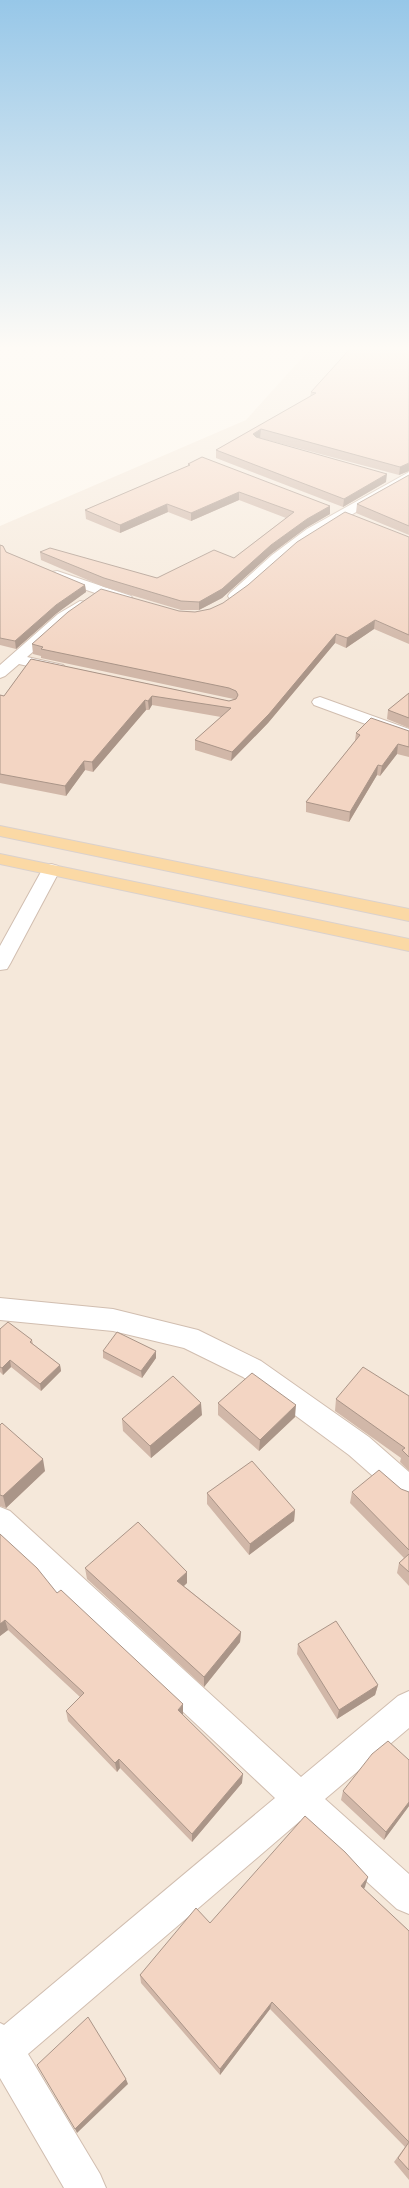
<svg xmlns="http://www.w3.org/2000/svg" width="409" height="2188" viewBox="0 0 409 2188" font-family="'DejaVu Sans',sans-serif">
<rect width="100%" height="100%" fill="#fdf6ec"/>
<path fill="#f5e8da" d="M309 350H409V2188H0V526L246 420Z"/>
<g fill="none" stroke-linecap="round" stroke-linejoin="round">
<defs>
<path id="minor" d="M409 472V481L317 535 282 561 240 599H230L228 596 230 593 272 555 307 529Z
M57 571 131 596 133 599 131 602H121L52 578 50 575 52 572Z
M80 601 85 602 87 605 27 657 63 665 66 668 63 671 58 673 19 664 5 676 0 678V665L58 614Z
M320 697 409 729V740L314 705 312 702 314 699Z
M51 864 58 866 60 870 10 964 7 969 0 970V946L42 870 44 866Z
M0 1298 113 1309 198 1330 261 1361 369 1437 409 1472V1503L399 1499 349 1455 243 1377 184 1348 113 1331 0 1320Z
M0 1507 10 1511 301 1777 398 1696 409 1691V1728L325 1799 409 1874V1914L397 1909 300 1821 28 2054 100 2174 106 2188H64L0 2078V2023L4 2025 275 1798 0 1540Z"/>
<path id="major" d="M0 826 409 909V921L0 836Z
M0 854 409 939V951L0 864Z"/>
</defs>
<use href="#minor" stroke="#d1beb0" stroke-width="2"/>
<use href="#major" stroke="#dad1cd" stroke-width="2"/>
<use href="#minor" fill="#fff" fill-rule="evenodd"/>
<use href="#major" fill="#fbd9a5" fill-rule="evenodd"/>
</g>
<path fill="#d1b7a8" d="M409 350V471L399 475 260 438H259L386 482 343 507 216 458V450L310 397 311 392Z
M188 464 330 506V514L306 528 271 554 222 598 199 610H181L104 587 41 560 40 552 157 578 234 558 286 518 239 500 191 521 168 512 120 533 86 519 85 510 188 466Z
M409 475V535L356 513 357 504Z
M409 537V644L374 629 346 648 335 643 268 723 231 761 195 750V740L221 717 152 705 149 710H146L93 772 85 770 66 796 0 783V695L4 696 31 659 229 701 234 699 229 698 41 658V656L33 654 32 644 179 611 195 612 210 609Z
M0 545 6 552 85 585 86 592 57 613 16 649 0 645Z
M409 693V728L387 719 388 710Z
M409 731V757L397 754 380 776 377 775 349 822 306 812V802L355 741 356 733Z
M0 1329 32 1340 33 1344 60 1365 61 1371 41 1391 11 1367 3 1375 0 1372Z
M103 1351 156 1358 142 1378 103 1358Z
M409 1396V1471L400 1462 401 1458 335 1411 336 1399Z
M218 1403 295 1417 259 1451 218 1415Z
M202 1415 151 1458 123 1431 122 1419Z
M0 1425 45 1471 6 1508 0 1506Z
M352 1492H409V1586L397 1573 399 1563 404 1558 350 1503Z
M207 1493 295 1510 294 1521 249 1555 207 1504Z
M0 1534 57 1593 183 1714 182 1715 242 1783 192 1842 120 1768 117 1772 68 1721 66 1711 80 1697 8 1630 0 1636Z
M85 1568 187 1572V1583L184 1586 241 1632 240 1642 204 1687 87 1579Z
M298 1644 378 1685 375 1695 337 1719 297 1654Z
M409 1760V1806L384 1840 341 1800 343 1791Z
M365 1887 364 1889 409 1931V2180L394 2162 405 2147 270 2009 220 2075 141 1983 140 1975 210 1923Z"/>
<path fill="#aa9588" d="M261 429 260 438 253 442V434Z
M409 463V471L399 475 400 467Z
M387 474 386 482 343 507 344 499Z
M239 492V500L191 521V513Z
M167 504 168 512 120 533V525Z
M330 506V514L306 528 271 554 222 598 199 610V602L271 545 307 519Z
M85 585 86 592 57 613 16 649 15 641 56 605Z
M375 620 374 629 346 648 347 638Z
M336 634 335 643 268 723 231 761 232 752Z
M152 696V705L149 710 148 701Z
M145 700 146 710 93 772 92 762Z
M398 744 397 754 380 776 382 766Z
M84 761 85 770 66 796 65 786Z
M378 765 377 775 349 822 350 812Z
M156 1351V1358L142 1378 141 1371Z
M10 1360 11 1367 3 1375 2 1368Z
M60 1365 61 1371 41 1391 40 1384Z
M201 1403 202 1415 151 1458 150 1446Z
M296 1405 295 1417 259 1451 260 1440Z
M43 1459 45 1471 6 1508 3 1496Z
M295 1510 294 1521 249 1555 250 1544Z
M187 1572V1583L178 1591 177 1581Z
M5 1620 8 1630 0 1636V1624Z
M241 1632 240 1642 204 1687V1677Z
M378 1685 375 1695 337 1719 339 1710Z
M183 1704V1714L178 1720V1710Z
M119 1759 120 1768 117 1772 115 1763Z
M243 1774 242 1783 192 1842V1834Z
M409 1802V1806L384 1840 386 1832Z
M368 1877 365 1887 358 1895 361 1886Z
M272 2002 270 2009 220 2075V2069Z
M126 2079 128 2084 77 2133 75 2129Z"/>
<path fill="#f3d5c3" stroke="#aa9588" d="M349 350H409V463L400 467 261 429 253 434 256 437 387 474 344 499 216 450 316 393 311 392Z
M202 457 330 506 307 519 271 545 222 589 199 602 181 601 104 578 40 552 50 548 157 578 214 550 234 558 294 512 239 492 191 513 167 504 120 525 85 510 190 465 188 464Z
M409 475V526L357 504Z
M345 512 409 537V635L375 620 347 638 336 634 269 714 232 752 195 740 231 708 152 696 148 701 145 700 92 762 84 761 65 786 0 774V695L4 696 31 659 229 701 236 699 238 695 236 691 229 688 41 649 43 647 32 644 68 612 101 589 179 611 195 612 210 609 223 603 248 585 297 542Z
M0 545 3 546 6 552 85 585 56 605 15 641 0 638Z
M409 693V718L388 710Z
M371 718 409 731V747L398 744 382 766 378 765 350 812 306 802 360 735 356 733Z
M8 1322 32 1340 30 1342 60 1365 40 1384 10 1360 2 1368 0 1367V1329Z
M117 1332 156 1351 141 1371 103 1351Z
M363 1367 409 1396V1457L402 1450 405 1448 336 1399Z
M252 1373 296 1405 260 1440 218 1403Z
M173 1376 201 1403 150 1446 122 1419Z
M2 1423 43 1459 3 1496 0 1495V1425Z
M252 1461 295 1510 250 1544 207 1493Z
M379 1470 401 1489 409 1492V1550L352 1492Z
M138 1522 187 1572 177 1581 241 1632 204 1677 85 1568Z
M0 1534 37 1568 57 1593 61 1590 183 1704 178 1710 243 1774 192 1834 119 1759 115 1763 66 1711 84 1693 5 1620 0 1624Z
M409 1554V1572L399 1563Z
M336 1621 378 1685 339 1710 298 1644Z
M388 1741 409 1760V1802L386 1832 343 1791 372 1754Z
M305 1816 345 1852 368 1877 361 1886 409 1931V2170L398 2158 409 2142 272 2002 220 2069 140 1975 196 1908 210 1923Z
M88 2017 126 2079 75 2129 37 2065Z"/>
<linearGradient id="sky" x2="0" y2="1"><stop stop-color="#97c7e8"/><stop offset="0.53" stop-color="#fefbf6"/><stop offset="1" stop-color="#fefbf6" stop-opacity="0"/></linearGradient>
<rect width="409" height="656" fill="url(#sky)"/>
</svg>
